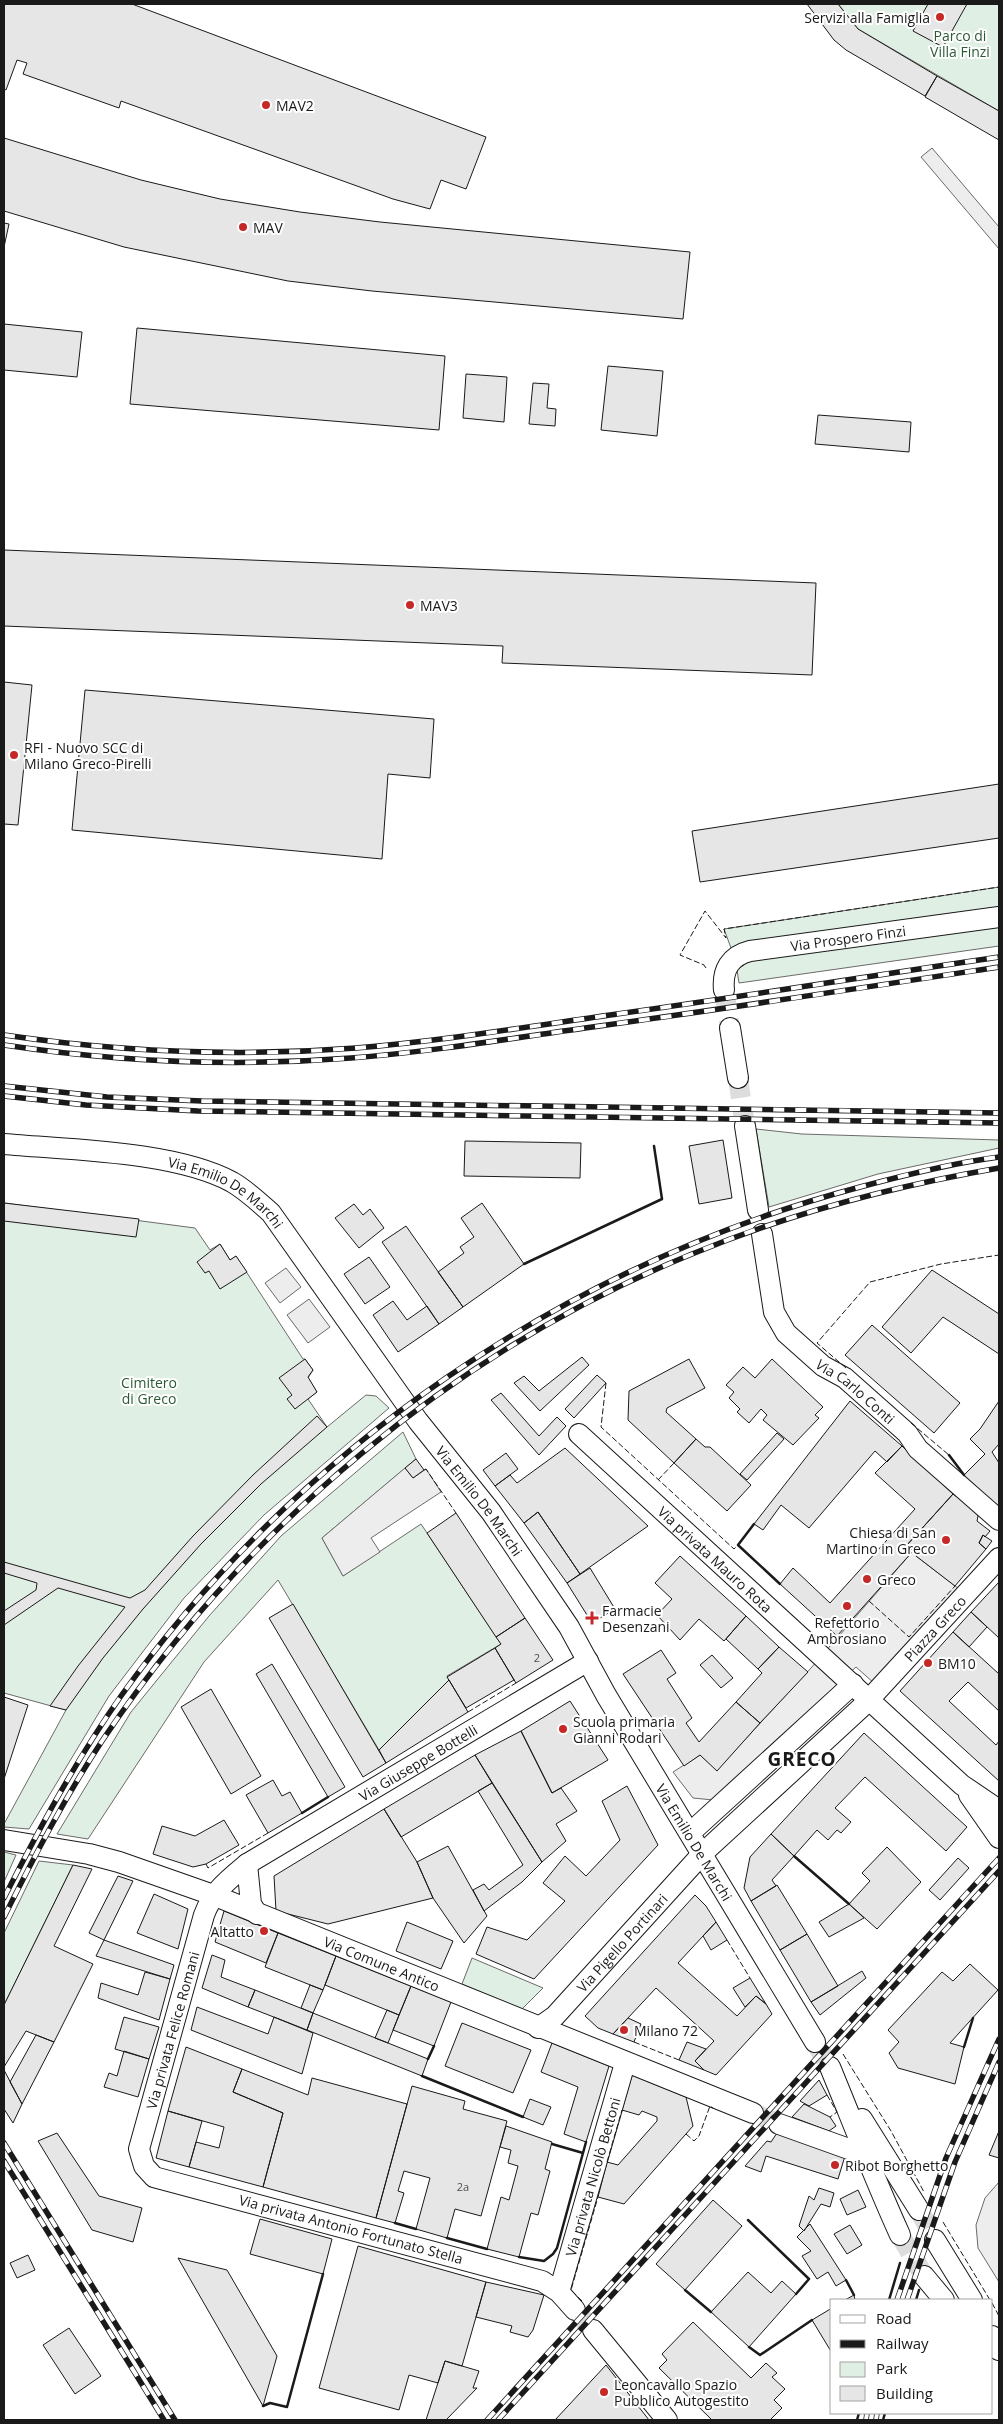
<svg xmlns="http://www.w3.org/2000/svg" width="1003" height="2424" viewBox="0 0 1003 2424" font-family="'Open Sans',sans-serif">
<rect width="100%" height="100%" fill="#fff"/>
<path fill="#e0efe3" stroke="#6a6a6a" d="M838 4H999V111L858 29Z
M999 887V911L731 948 724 929Z
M999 927V946L739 983 737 970 750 960Z
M756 1129 802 1134 999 1140V1148L878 1174 769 1207Z
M4 1203 195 1228 210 1250 220 1244 230 1260 236 1256 303 1359H305L313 1370 308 1378 317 1392 308 1399 327 1427 366 1395 376 1396 389 1408 264 1515 184 1598 109 1696 29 1829 4 1827V1824L66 1710 4 1693Z
M403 1432 416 1459 322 1538 343 1576 421 1524 501 1644 447 1676 449 1680 379 1750 278 1580 204 1662 88 1839 57 1834 131 1712 209 1616 281 1536Z
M4 1852 16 1855 4 1882Z
M39 1861 73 1865 4 2005V1933Z
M472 1958 543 1988 522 2009 462 1984Z"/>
<path fill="#ededed" stroke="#6a6a6a" d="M932 148 999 227V249L921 157Z
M286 1268 301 1287 280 1303 265 1283Z
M309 1299 330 1327 308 1343 287 1315Z
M405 1468 413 1478 426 1469 441 1492 371 1538 380 1552 343 1576 322 1538Z
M913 1551 917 1554 916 1556 963 1592 875 1684 856 1667 713 1800 693 1798 673 1772 700 1755 717 1770 811 1668Z
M999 2182V2282L978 2248 976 2225 985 2198Z"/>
<path fill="#e6e6e6" stroke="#1a1a1a" d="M4 4H132L486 137 466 189 441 180 430 209 393 199 121 101 119 108 23 74 27 63 17 60 6 90 4 89Z
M807 4H838L858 29 937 76 925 96 846 50 834 40Z
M928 4H967L943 47 913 31Z
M937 76 999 111V140L925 97Z
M4 138 141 180 220 199 300 212 380 222 690 252 683 319 372 291 288 281 124 247 4 211Z
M4 223 9 224 4 247Z
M4 324 82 332 77 377 4 370Z
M137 328 445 356 439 430 130 404Z
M608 366 663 371 657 436 601 430Z
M466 374 507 377 504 422 463 418Z
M533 383 549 384 547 408 556 409 555 426 529 424Z
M818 415 911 422 909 452 815 444Z
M4 550 816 583 812 675 502 663 503 646 4 626Z
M4 682 32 685 18 825 4 824Z
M85 690 434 719 430 778 388 774 382 859 72 830Z
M999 784V838L700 882 692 831Z
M723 1140 732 1198 699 1204 689 1146Z
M465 1141 581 1143 580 1178 464 1176Z
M4 1203 139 1219 136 1237 4 1221Z
M482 1203 524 1264 463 1307 438 1272 464 1253 460 1247 474 1237 461 1218Z
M354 1204 363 1215 370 1209 384 1228 359 1248 335 1218Z
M406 1226 463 1307 439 1324 382 1242Z
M220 1244 230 1260 236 1256 247 1272 220 1289 209 1271 205 1273 197 1262Z
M369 1257 390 1287 365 1304 344 1274Z
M932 1270 999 1314V1354L943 1317 911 1353 882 1327Z
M393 1301 407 1320 427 1306 439 1324 398 1352 373 1315Z
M872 1325 960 1403 934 1433 845 1355Z
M582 1357 589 1365 540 1411 514 1383 524 1376 539 1391Z
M305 1359 313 1370 308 1377 317 1392 295 1409 287 1399 292 1395 279 1378Z
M689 1359 705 1388 667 1408 666 1412 696 1439 674 1463 628 1420 629 1391Z
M772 1359 823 1407 815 1415 819 1418 793 1445 763 1420 767 1415 761 1409 749 1423 737 1412 740 1409 729 1398 734 1392 726 1385 743 1367 755 1378Z
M597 1375 606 1383 574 1418 565 1409Z
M501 1393 539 1436 557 1417 566 1426 539 1455 491 1400Z
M850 1401 902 1446 887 1462 875 1451 809 1528 781 1505 763 1530 754 1524Z
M999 1401V1444L992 1452 999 1463V1509L964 1475 985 1454 970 1439 980 1429Z
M317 1416 327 1427 261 1484 201 1544 143 1609 103 1658 66 1710 50 1706 78 1666 125 1607 58 1588 4 1625V1611L36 1590 37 1583 4 1573V1562L130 1598 145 1590 193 1536 253 1475Z
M777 1433 784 1439 747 1480 740 1474Z
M696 1439 705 1447H710L751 1485 727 1511 674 1463Z
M902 1446 953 1494 907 1545 913 1551 837 1636 780 1584 793 1568 830 1603 915 1509 875 1473Z
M565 1448 648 1526 580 1574 538 1512 524 1523 495 1486 510 1475 517 1483Z
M506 1453 518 1469 495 1486 483 1470Z
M416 1459 424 1470 413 1478 405 1468Z
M953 1494 976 1511 978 1516 977 1521 990 1531 985 1537 983 1535 979 1543 986 1549 955 1586 916 1556 917 1554 907 1545Z
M538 1512 580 1574 567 1583 524 1523Z
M456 1513 525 1618 496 1637 427 1533Z
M983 1535 992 1541 986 1549 979 1543Z
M680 1556 746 1616 724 1641 699 1619 680 1640 657 1615 672 1599 655 1583Z
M590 1568 615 1609 592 1623 567 1583Z
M999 1582V1638L971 1612Z
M293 1604 386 1763 363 1777 269 1618Z
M971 1612 987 1627 969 1647 953 1632Z
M746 1616 779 1647 758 1669 726 1639Z
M525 1618 553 1660 516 1683 495 1648 501 1644 496 1637Z
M953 1632 999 1674V1711L968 1682 949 1701 996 1745 999 1741V1781L900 1691Z
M779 1647 808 1672 760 1723 736 1702 762 1673 758 1669Z
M495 1648 514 1680 466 1708 447 1677Z
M661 1650 676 1673 667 1679 692 1718 686 1723 699 1742 736 1702 760 1723 717 1771 700 1755 684 1766 623 1674Z
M712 1655 733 1678 721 1688 700 1665Z
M272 1664 345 1787 328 1797 256 1674Z
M449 1680 468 1712 386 1763 379 1750Z
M211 1689 261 1776 231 1794 181 1707Z
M4 1697 28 1705 4 1779Z
M570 1701 608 1760 552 1793 521 1731Z
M521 1731 552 1793 561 1788 577 1811 556 1824 566 1841 542 1862 475 1755Z
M864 1733 967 1827 946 1851 865 1777 835 1808 851 1822 841 1833 837 1830 828 1840 817 1830 794 1856 771 1834Z
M475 1755 492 1783 401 1837 384 1809Z
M273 1780 282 1796 290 1792 302 1813 268 1833 246 1795Z
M492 1783 542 1862 522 1882 484 1911 473 1890 484 1884 489 1890 523 1865 478 1791Z
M627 1786 658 1845 534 1979 476 1954 487 1927 527 1940 565 1901 543 1883 565 1856 586 1876 620 1840 602 1801Z
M384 1809 417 1862 433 1898 328 1924 276 1911 274 1876Z
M224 1820 239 1845 206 1864 193 1867 153 1854 162 1826 195 1836Z
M771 1834 794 1856 772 1880 776 1886 751 1901 744 1888 750 1857Z
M448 1846 487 1916 464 1943 433 1898 417 1862Z
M887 1847 921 1882 877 1929 849 1904 870 1881 862 1873Z
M958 1858 969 1868 940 1900 929 1890Z
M73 1865 92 1869 54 1946 93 1964 54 2042 26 2031 4 2067V2005Z
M118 1876 133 1881 104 1940 89 1933Z
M777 1885 807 1934 780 1950 751 1901Z
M154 1894 188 1909 178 1949 137 1933Z
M695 1895 706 1906 716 1922 678 1963 737 2016 756 1996 766 2004 772 2014 716 2075 704 2070 695 2061 714 2041 656 1988 613 2034 598 2028 585 2016Z
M849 1904 864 1918 829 1937 819 1922Z
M224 1911 278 1933 266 1963 215 1942Z
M407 1922 453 1941 441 1969 396 1951Z
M716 1922 727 1940 711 1950 703 1936Z
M278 1933 336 1956 323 1990 265 1967Z
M807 1934 838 1986 811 2002 780 1950Z
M104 1940 174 1965 170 1979 96 1956Z
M212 1955 225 1960 221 1977 255 1990 248 2007 202 1988Z
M336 1956 411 1986 399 2015 325 1985Z
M970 1964 998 1990 950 2043 964 2047 955 2084 898 2068 889 2053 899 2042 888 2030 942 1972 953 1981Z
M862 1971 866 1978 820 2015 811 2002Z
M145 1972 170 1979 159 2020 98 1998 101 1983 138 1995Z
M750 1978 766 2004 756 1996 745 2007 733 1988Z
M310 1985 323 1990 313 2013 301 2008Z
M411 1986 451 2002 434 2046 393 2030Z
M255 1990 313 2013 307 2030 248 2007Z
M197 2007 268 2034 274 2017 313 2033 302 2074 191 2030Z
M387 2010 399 2015 388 2043 375 2038Z
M313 2013 428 2059 422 2076 307 2030Z
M124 2017 159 2027 149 2059 115 2049Z
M628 2018 641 2024 634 2042 613 2034Z
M462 2023 531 2050 513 2093 445 2066Z
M36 2035 54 2042 22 2104 10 2082Z
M687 2042 706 2049 695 2061 704 2070 679 2060Z
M552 2043 609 2066 586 2142 564 2134 578 2087 541 2072Z
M186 2047 242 2069 233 2092 283 2113 263 2187 189 2167 196 2142 219 2148 224 2127 168 2111Z
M124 2051 149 2059 138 2097 104 2087 109 2073 117 2076Z
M242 2069 308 2095 312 2078 407 2104 376 2218 263 2187 283 2113 233 2092Z
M4 2070 22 2104 13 2123 4 2109Z
M632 2075 686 2097 693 2126 624 2204 598 2197 607 2162 618 2165 657 2121V2117L642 2111 639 2115 622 2110Z
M819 2080 827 2095 809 2106 800 2101Z
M412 2086 465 2101 463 2109 507 2121 481 2216 455 2209 447 2238 416 2229 430 2178 404 2171 398 2191 404 2193 395 2223 376 2218Z
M530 2099 551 2107 543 2125 523 2117Z
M804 2104 830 2117 836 2126 829 2131 792 2117Z
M168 2111 202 2121 189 2167 156 2158Z
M506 2126 552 2142 545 2169 550 2171 538 2215 531 2213 519 2257 487 2249 501 2197 509 2200 518 2166 508 2163 511 2150 500 2147Z
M999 2131V2158L989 2155Z
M57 2133 99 2196 142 2208 133 2242 92 2230 38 2141Z
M777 2133 845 2156 838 2179 766 2156 761 2172 745 2166 767 2141 771 2142Z
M819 2188 834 2193 830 2207 821 2204 804 2231 799 2226 809 2196 814 2200Z
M858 2190 866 2207 847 2215 840 2199Z
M713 2200 742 2226 685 2290 656 2264Z
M260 2219 332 2239 323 2274 250 2254Z
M810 2224 846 2280 836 2286 828 2272 817 2279 802 2256 811 2251 797 2237Z
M850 2225 862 2245 847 2254 834 2234Z
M358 2246 486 2282 462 2366 445 2361 438 2383 409 2375 399 2410 319 2388Z
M28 2255 35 2270 17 2278 10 2263Z
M178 2258 227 2270 277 2356 263 2406Z
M748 2272 771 2293 782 2281 796 2294 749 2347 711 2312Z
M486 2282 544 2295 533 2330 528 2337 510 2332 512 2326 476 2317Z
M854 2295 855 2300H845Z
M832 2308 831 2324 832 2353 812 2320Z
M693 2322 751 2378 766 2363 777 2373 772 2377 785 2389 774 2400 782 2408 770 2420H712L659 2368 667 2360 662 2354Z
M69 2328 101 2376 75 2394 43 2345Z
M445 2361 479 2371 473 2388H477L446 2420H426Z
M606 2365 649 2420H555Z"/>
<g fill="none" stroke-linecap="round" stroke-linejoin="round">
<path stroke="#ddd" stroke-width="20" stroke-dasharray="20 10" stroke-linecap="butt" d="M724 990 730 1028
M738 1078 745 1126
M815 2042 830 2067
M753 2113 779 2124
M919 2210 935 2240
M900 2235 924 2276
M575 2310 593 2330"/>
<defs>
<g id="minor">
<path id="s1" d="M724 990C722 970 730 956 750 951L999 917"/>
<path d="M730 1028 738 1078"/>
<path d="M745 1126 758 1210"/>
<path id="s2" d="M4 1144C70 1150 174 1151 232 1182 246 1190 259 1202 271 1213L418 1421 491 1512 569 1627 606 1695 815 2042"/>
<path id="s3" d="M762 1234 774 1312 786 1333 823 1366 845 1378 907 1433 918 1449 999 1520"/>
<path id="s4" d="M579 1434 962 1785 999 1810"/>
<path d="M969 1795 999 1838"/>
<path d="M690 1833 853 1684"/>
<path id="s5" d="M4 1840 89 1854 119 1862 213 1895 753 2113"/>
<path d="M247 1864 251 1904 257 1914"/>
<path id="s6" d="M538 2028 555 2016 703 1853 864 1705 999 1558"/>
<path d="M830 2067C853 2123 875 2180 900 2235"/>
<path d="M862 2119 919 2210"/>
<path d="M779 2124 874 2158"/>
<path d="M935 2240 972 2300"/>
<path d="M924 2276 944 2300"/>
<path id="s7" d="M559 2292 625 2063"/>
<path id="s8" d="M575 2310 559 2292 542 2281 154 2177 144 2166 139 2149 204 1915C213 1891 228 1880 247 1864L588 1661"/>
<path d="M593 2330 667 2420"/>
<path d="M992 2336 999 2350"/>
</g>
</defs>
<use href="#minor" stroke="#1a1a1a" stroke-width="22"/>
<use href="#minor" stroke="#fff" stroke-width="20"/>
<defs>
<path id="rail" d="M4 1035C120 1052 238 1057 356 1048 441 1041 526 1027 610 1015 740 997 870 976 999 957
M4 1045C118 1062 235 1067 351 1058 429 1052 507 1039 585 1028 724 1009 861 988 999 967
M4 1086 107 1097 202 1101 999 1113
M4 1096 86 1105 198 1111 999 1123
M4 1898C39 1829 76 1760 121 1696 298 1448 565 1265 860 1187 905 1175 952 1163 999 1157
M4 1917C34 1857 65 1797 102 1741 245 1527 454 1351 692 1254 791 1213 894 1186 999 1168
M4 2143 175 2420
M4 2161 164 2420
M897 2300 946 2158 999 2039
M907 2300 955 2162 999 2062
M487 2420 999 1858
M498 2420 999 1871
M866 2420 867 2413
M876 2420 877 2413"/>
</defs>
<use href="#rail" stroke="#1a1a1a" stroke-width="5.5"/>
<use href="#rail" stroke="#fff" stroke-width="4" stroke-dasharray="11" stroke-linecap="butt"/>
<path stroke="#1a1a1a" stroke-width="1" stroke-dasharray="6 2.5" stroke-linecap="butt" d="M706 968 704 965 680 955 705 911 726 938 724 929 999 887
M846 1368 817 1343 870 1282 941 1264 999 1255
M606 1383 601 1427 734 1549 738 1545
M911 1423 949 1455
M424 1470 426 1469 456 1513
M658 1480 674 1463
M869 1601 909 1637 955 1586
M468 1712 516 1683
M206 1864 208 1868 268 1833
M727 1940 750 1978
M634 2042 679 2060
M843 2054 891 2131 924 2192
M827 2095 837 2112 830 2117
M686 2134 694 2141 699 2136 710 2106 713 2108
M607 2162 622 2110
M943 2222 990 2300
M582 2301 571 2290 598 2197
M992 2303 999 2316"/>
<path stroke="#1a1a1a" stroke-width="2.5" d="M524 1264 662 1199 654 1146
M949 1455 964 1475
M754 1524 738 1545 780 1584
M302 1813 328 1797
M794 1856 849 1904
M964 2047 973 2018
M428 2059 434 2046
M422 2076 523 2117
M583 2153 586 2142
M748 2220 809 2279 796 2294
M395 2223 416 2229
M447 2238 487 2249
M519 2257 544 2261 553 2254 557 2248 583 2153 552 2144
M846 2280 854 2295
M685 2290 711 2312
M889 2300 900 2263
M916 2300 919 2290
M749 2347 760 2355 812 2320
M263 2406 270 2403 287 2407 323 2274
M857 2420 859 2413
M883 2420 885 2413"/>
</g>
<g fill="#c62828" stroke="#fff" stroke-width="2">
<circle cx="940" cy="17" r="5"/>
<circle cx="266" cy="105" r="5"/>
<circle cx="243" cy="227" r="5"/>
<circle cx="410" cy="605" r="5"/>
<circle cx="14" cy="755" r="5"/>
<circle cx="946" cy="1540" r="5"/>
<circle cx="867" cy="1579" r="5"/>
<circle cx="847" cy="1606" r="5"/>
<path d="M589.5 1610.5h5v5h5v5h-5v5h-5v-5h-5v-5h5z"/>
<circle cx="928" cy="1663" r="5"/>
<circle cx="563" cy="1729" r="5"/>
<circle cx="264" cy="1931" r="5"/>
<circle cx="624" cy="2030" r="5"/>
<circle cx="835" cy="2165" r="5"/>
<circle cx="604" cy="2392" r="5"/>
</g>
<g text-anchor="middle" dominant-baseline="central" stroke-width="4" stroke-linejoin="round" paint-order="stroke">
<g font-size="11" fill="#4d4d4d">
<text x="537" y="1657">2</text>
<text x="463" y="2186">2a</text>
</g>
<g font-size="14" fill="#1a1a1a" stroke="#fff" text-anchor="start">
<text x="930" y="17" text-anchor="end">Servizi alla Famiglia</text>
<text x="276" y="105">MAV2</text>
<text x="253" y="227">MAV</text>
<text x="420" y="605">MAV3</text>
<text x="24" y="747">RFI - Nuovo SCC di<tspan x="24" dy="16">Milano Greco-Pirelli</tspan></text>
<text x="936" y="1532" text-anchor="end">Chiesa di San<tspan x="936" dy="16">Martino in Greco</tspan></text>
<text x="877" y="1579">Greco</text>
<text x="602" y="1610">Farmacie<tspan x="602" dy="16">Desenzani</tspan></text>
<text x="847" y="1622" text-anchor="middle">Refettorio<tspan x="847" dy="16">Ambrosiano</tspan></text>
<text x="938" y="1663">BM10</text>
<text x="573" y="1721">Scuola primaria<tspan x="573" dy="16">Gianni Rodari</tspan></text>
<text x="254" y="1931" text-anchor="end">Altatto</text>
<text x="634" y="2030">Milano 72</text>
<text x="845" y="2165">Ribot Borghetto</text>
<text x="614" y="2384">Leoncavallo Spazio<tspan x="614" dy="16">Pubblico Autogestito</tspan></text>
</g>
<g font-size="14" fill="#2b5a34" stroke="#fff">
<text x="960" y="35">Parco di<tspan x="960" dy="16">Villa Finzi</tspan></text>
<text x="149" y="1382">Cimitero<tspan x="149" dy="16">di Greco</tspan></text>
</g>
<g font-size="14" fill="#1a1a1a" stroke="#fff">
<text stroke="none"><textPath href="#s1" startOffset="151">Via Prospero Finzi</textPath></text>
<text stroke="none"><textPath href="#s2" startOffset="232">Via Emilio De Marchi</textPath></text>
<text stroke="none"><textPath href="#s3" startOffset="194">Via Carlo Conti</textPath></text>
<text stroke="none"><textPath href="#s2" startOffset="638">Via Emilio De Marchi</textPath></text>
<text stroke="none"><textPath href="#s4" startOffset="185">Via privata Mauro Rota</textPath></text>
<text stroke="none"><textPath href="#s6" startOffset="564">Piazza Greco</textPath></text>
<text stroke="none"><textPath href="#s8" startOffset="988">Via Giuseppe Bottelli</textPath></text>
<text stroke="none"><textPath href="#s2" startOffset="1042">Via Emilio De Marchi</textPath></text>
<text stroke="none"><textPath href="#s6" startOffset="120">Via Pigello Portinari</textPath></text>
<text stroke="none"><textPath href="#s5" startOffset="399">Via Comune Antico</textPath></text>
<text stroke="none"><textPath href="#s8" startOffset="602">Via privata Felice Romani</textPath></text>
<text stroke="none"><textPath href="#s7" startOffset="120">Via privata Nicolò Bettoni</textPath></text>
<text transform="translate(351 2229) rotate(15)">Via privata Antonio Fortunato Stella</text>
</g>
<g font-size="19" font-weight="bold" letter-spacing="1" fill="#1a1a1a" stroke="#fff">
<text x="802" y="1759">GRECO</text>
</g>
</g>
<rect width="1003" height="2424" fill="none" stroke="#1a1a1a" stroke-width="10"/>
<rect x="830" y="2299" width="162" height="115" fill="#ffffff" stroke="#a3a3a3"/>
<rect x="840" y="2315" width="25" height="8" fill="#ffffff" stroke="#a3a3a3"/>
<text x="876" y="2324" font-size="15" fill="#1a1a1a">Road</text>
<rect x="840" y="2340" width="25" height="8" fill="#1a1a1a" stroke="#a3a3a3"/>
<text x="876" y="2349" font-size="15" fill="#1a1a1a">Railway</text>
<rect x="840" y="2362" width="25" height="15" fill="#e0efe3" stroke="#a3a3a3"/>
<text x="876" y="2374" font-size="15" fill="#1a1a1a">Park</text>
<rect x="840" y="2386" width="25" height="15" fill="#e6e6e6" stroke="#a3a3a3"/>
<text x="876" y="2399" font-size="15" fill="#1a1a1a">Building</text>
</svg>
